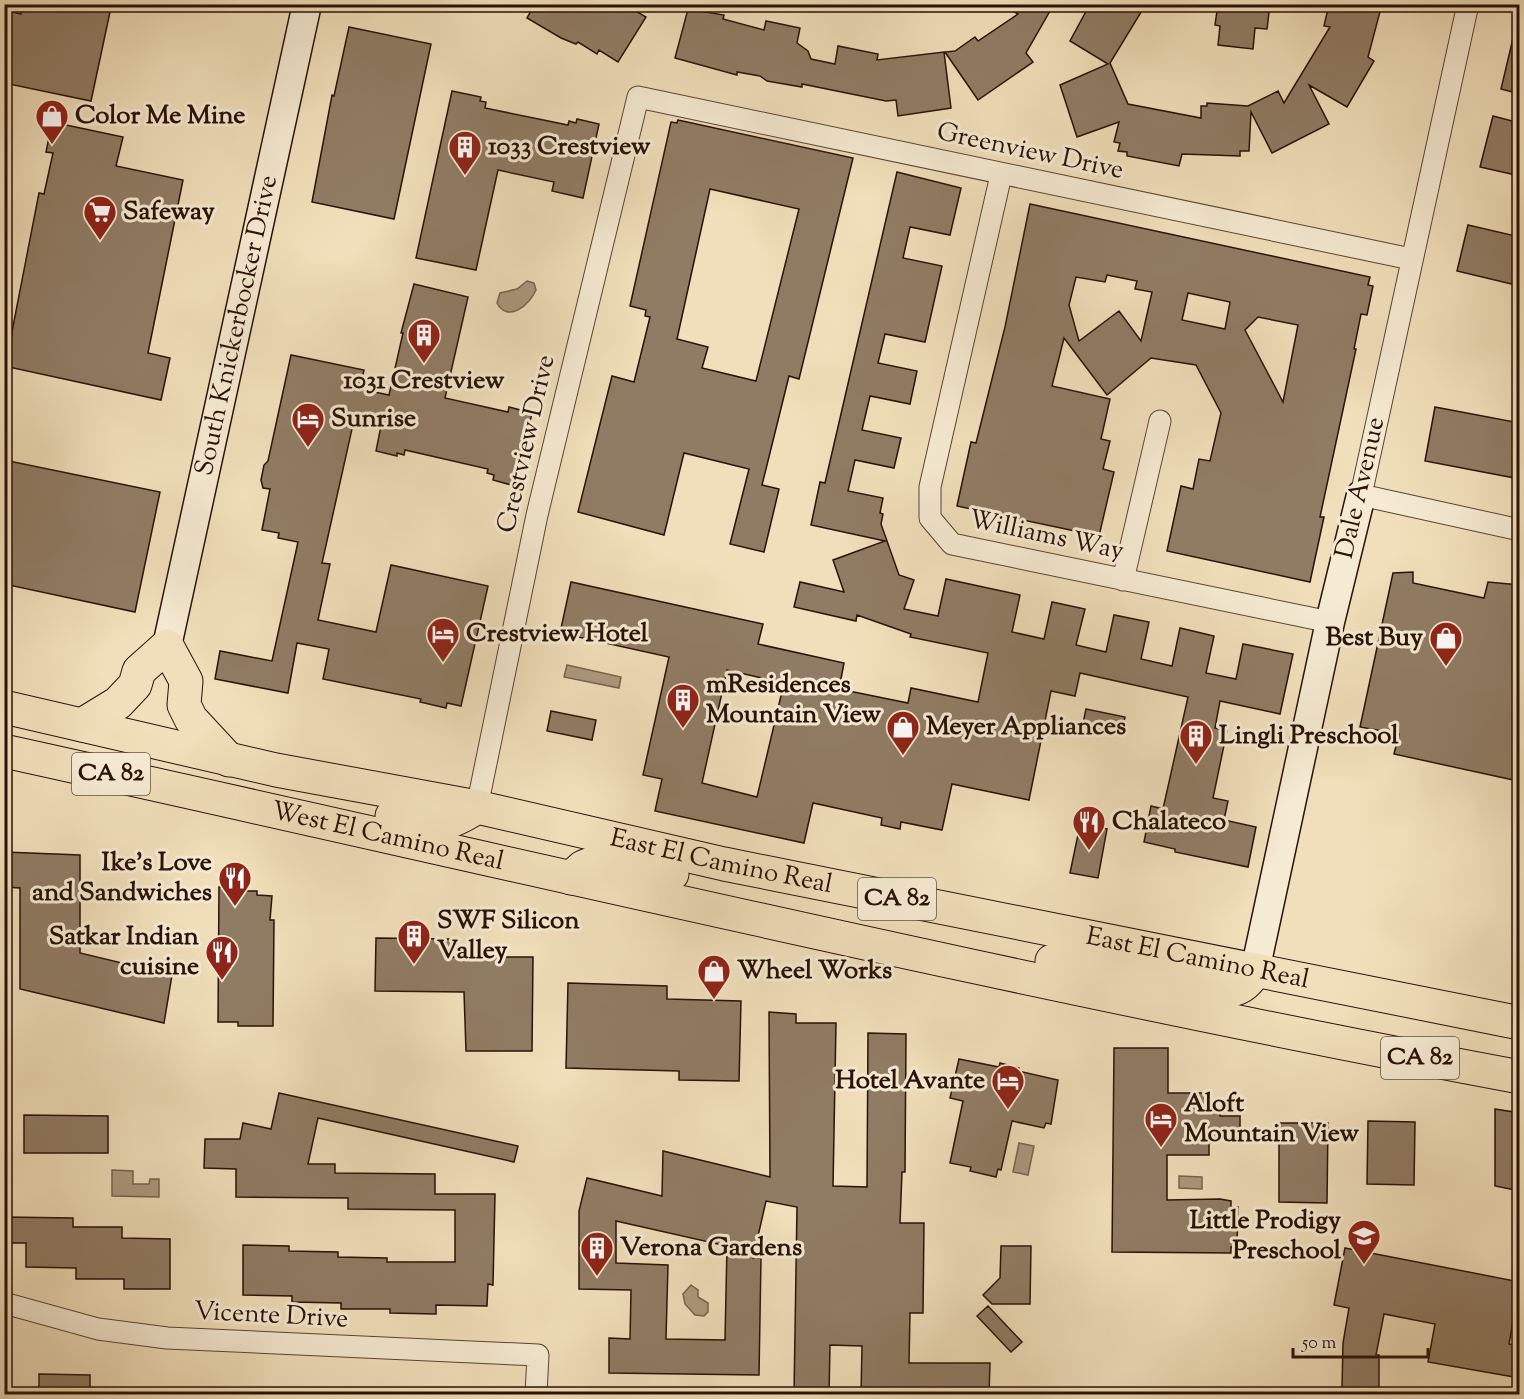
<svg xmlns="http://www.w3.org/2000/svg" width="1524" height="1399" viewBox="0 0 1524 1399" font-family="'Sorts Mill Goudy',serif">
<rect width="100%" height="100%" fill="#f0dfba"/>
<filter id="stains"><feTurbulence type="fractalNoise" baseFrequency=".00333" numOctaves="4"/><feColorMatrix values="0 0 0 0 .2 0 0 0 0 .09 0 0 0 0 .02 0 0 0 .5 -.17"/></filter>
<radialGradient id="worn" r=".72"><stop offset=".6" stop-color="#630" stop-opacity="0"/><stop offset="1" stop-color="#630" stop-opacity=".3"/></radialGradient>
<path fill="#ac997d" stroke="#78634e" stroke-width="1.5" d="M527 281 534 283 536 290C530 304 508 324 497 303L500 293 517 289Z
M567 665 621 677 619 688 564 677Z
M1019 1143 1034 1146 1028 1175 1013 1172Z
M112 1170 133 1171V1184H149L150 1179H159V1197L112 1196Z
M1179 1176 1202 1177V1189L1179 1188Z
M691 1285 698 1290V1297L708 1303V1312L704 1316 695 1315 685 1304 683 1294Z"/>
<path fill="#907c64" stroke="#291107" stroke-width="1.5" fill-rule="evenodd" d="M23 4H74L110 12 91 101 4 83V10L21 14Z
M535 4H616L627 11 629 7 646 17 618 62 599 50 597 54 578 42 576 44 561 38 527 18Z
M1001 4H1054L1026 53 1033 62 978 100 945 52 955 51 975 37 978 41 1018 14Z
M1090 4H1146L1110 63 1128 104 1201 118V106H1207V103L1248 106 1278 91 1284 103 1330 27 1324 26 1329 4H1382L1368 57 1374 61 1347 107 1309 85 1329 124 1272 153 1251 112 1249 151H1240V156L1182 154 1179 166 1127 156V152L1118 151 1120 143 1114 142 1119 122 1077 137 1060 85 1108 64 1070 41Z
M1218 4H1270L1267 29 1255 28 1253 49 1218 45 1220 26 1215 25Z
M688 9 724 15 723 19 764 30 766 21 800 28 797 43 808 51 811 59 835 64 838 46 878 54 877 60 944 52 951 108 898 116 896 100 886 101 802 84V87L767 81 760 76 737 72V75L675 58Z
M349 27 431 44 394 219 312 202 332 95 334 96Z
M1514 34 1520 35V94L1501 89Z
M452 91 481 97 480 101 486 102 485 108 568 125 569 121 576 123 577 119 599 124 583 198 552 191 554 182 498 170 476 270 416 258Z
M1493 116 1520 123V176L1480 167Z
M678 120 853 158 799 379 789 376 762 485 779 489 764 552 730 544 749 469 684 453 664 535 578 512 612 376 634 382 650 317 645 316 646 310 630 306 671 122 677 123ZM710 189 799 209 756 381 702 368 708 347 677 339Z
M52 122 123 137 116 166 183 180 148 353 170 358 161 400 4 366V346L9 347 39 193 44 194 53 153 46 152Z
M897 172 961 188 950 235 910 227 903 258 942 266 925 342 885 334 878 363 917 371 910 404 870 396 862 430 901 438 894 468 855 460 848 491 883 498 880 513 883 514 881 524 899 575 914 580 904 609 938 616 946 579 1020 595 1012 632 1044 639 1052 602 1085 609 1076 645 1106 652 1114 615 1149 622 1141 659 1172 666 1180 628 1214 636 1206 673 1236 679 1243 644 1293 654 1280 714 1220 701 1215 728 1227 731 1213 798 1228 801 1224 820 1256 827 1248 867 1175 852V849L1144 842 1151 806 1163 809 1188 697 1080 673 1075 696 1051 691 1029 800 952 784 942 830 901 822 900 829 881 825 882 818 813 803 804 843 655 811 662 779 643 775 669 657 560 633 571 582 763 624 758 644 844 663 839 689 908 703 911 688 978 702 988 653 910 637 911 634 857 615 856 621 794 607 800 582 844 592 833 560 885 541 811 525 820 482 825 483ZM727 670 784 683 757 797 702 783Z
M1030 204 1370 277 1368 285 1373 286 1367 315 1361 314 1354 349H1356L1320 517H1324L1310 582 1167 551 1181 486 1193 489 1199 459 1210 461 1221 413 1196 365 1151 358 1107 395 1064 338 1052 386 1110 399 1101 439 1110 441 1103 469 1114 472 1099 536 957 506 971 442 976 443 1005 327ZM1107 275 1137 281 1135 289 1152 292 1141 341 1119 311 1079 341 1069 305 1076 277 1105 282ZM1188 293 1230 302 1225 329 1182 320ZM1258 317 1298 325 1283 402 1245 330Z
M1468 225 1520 237V286L1457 271Z
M414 284 468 297 445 398 508 412 509 407 532 413 515 486 493 480 494 475 487 473 488 469 405 450 404 455 397 453V456L376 451 381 426 354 420 322 563 330 564 318 620 376 632 391 565 488 586 461 706 447 703 446 708 420 702 421 699 323 679 329 649 297 643 288 693 215 679 220 651 272 661 298 542 278 538 279 533 262 530 270 489 263 488 261 480 264 465 268 461 291 355 364 370 360 389 389 395 403 333H401Z
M1435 407 1520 423V479L1425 461Z
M4 460 160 492 135 612 4 584Z
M1413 572V583L1484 598 1488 582 1520 585 1518 781 1394 754 1399 734 1360 727 1393 573Z
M1086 709 1125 717 1121 736 1082 728Z
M551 711 596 720 592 740 547 731Z
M1080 825 1107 829 1098 878 1070 873Z
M4 852 80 855V953L172 975 164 1023 20 989V888L4 887Z
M219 887 240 888 241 891H257V895L272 896 270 920H274L273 1026H238V1022H218Z
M376 938 452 939V957H533L532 1051H466L464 992 375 991Z
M568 983 667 986V999L741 1001 739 1081 679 1080V1071L566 1068Z
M769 1012 796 1014V1023H836L833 1186 867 1187 868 1033 906 1034 905 1172H902L900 1223H924L923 1313H910L909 1363H990L989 1395H861L862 1346 830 1345 829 1395H794L797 1207 766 1201 753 1258H761L759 1375 609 1373V1338L630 1339 631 1290 579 1289V1211L587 1178 662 1196 663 1151 770 1177ZM616 1221 727 1246 725 1340 666 1339 668 1265 616 1263Z
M1114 1048H1168V1093H1210V1105H1217V1112L1220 1113V1116H1240V1133L1217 1135 1216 1143H1209V1155H1167V1200L1220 1199 1231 1201V1207H1238L1237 1247H1231V1253L1112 1252Z
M959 1059 999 1067 1000 1063 1019 1068 1018 1071 1058 1080 1051 1124 1046 1123 1044 1128 1012 1121 1001 1170 998 1169 996 1177 970 1171 971 1167 950 1163 963 1101 950 1098Z
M279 1093 518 1146 514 1162 318 1118 308 1164H335V1173L435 1174V1194H495L493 1285 488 1284 487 1306 436 1305V1314L390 1313V1309H341V1303L292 1302V1296L243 1295V1245L289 1246V1251L338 1252V1257L387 1258V1262H455V1210L348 1209V1198L236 1197V1169L204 1168 205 1139H240L243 1123 271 1129Z
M1495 1109 1520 1113V1191L1495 1186Z
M24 1115 108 1116V1153H24Z
M1368 1121 1415 1122 1414 1185 1367 1184Z
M1279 1123H1328L1327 1203 1279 1202Z
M4 1217 73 1218V1227H122V1238L170 1239V1289H124V1279H76V1268L26 1267V1243H4Z
M1001 1246H1031L1030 1304H992L983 1295 1000 1278Z
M1345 1248 1520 1282 1509 1344 1520 1346V1378L1428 1362 1435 1324 1384 1314 1376 1355H1379V1389L1342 1388 1343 1343 1349 1308 1334 1305Z
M988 1306 1022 1342 1011 1352 977 1316Z
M39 1374 90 1375V1395H39Z"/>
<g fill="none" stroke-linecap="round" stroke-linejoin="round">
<defs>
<path id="street" d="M1468 4 1361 495 1520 530
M1001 175 930 487V518L952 544 1330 622
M1123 580 1160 421
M477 807 537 515 638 97 1411 259
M4 1303 98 1329 167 1338 538 1355 536 1394"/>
<g id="secondary">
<path id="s1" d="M167 646 307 4"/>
<path d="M1255 971 1330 622 1361 495"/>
</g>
<g id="primary">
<path id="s2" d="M4 707 276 770 477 807 724 864 1520 1023"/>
<path d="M82 725 118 703 135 685 139 671 167 646 186 681 184 705 191 719 229 760"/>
<path id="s3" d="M4 751C509 862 1011 982 1520 1077"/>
<path d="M392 816C434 824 438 832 477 807"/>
<path d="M571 878 583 867 598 861 672 874"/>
<path d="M1052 961 1225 990C1240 991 1248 983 1255 971"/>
</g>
</defs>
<use href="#street" stroke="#5b4434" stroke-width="23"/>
<use href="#secondary" stroke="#291107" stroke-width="31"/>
<use href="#primary" stroke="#291107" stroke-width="35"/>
<use href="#street" stroke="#f5ead2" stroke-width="21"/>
<use href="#secondary" stroke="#f5ead2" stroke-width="28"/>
<use href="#primary" stroke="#f0dfba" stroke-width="33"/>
</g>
<defs>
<symbol id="shop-pin" viewBox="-11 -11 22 30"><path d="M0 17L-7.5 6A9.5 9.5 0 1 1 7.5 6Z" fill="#8f2418" stroke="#f5ead2"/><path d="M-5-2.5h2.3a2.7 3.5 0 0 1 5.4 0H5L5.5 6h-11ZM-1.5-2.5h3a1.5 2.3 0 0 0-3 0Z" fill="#fff"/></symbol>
<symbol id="building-pin" viewBox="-11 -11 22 30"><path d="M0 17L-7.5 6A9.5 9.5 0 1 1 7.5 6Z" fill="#8f2418" stroke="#f5ead2"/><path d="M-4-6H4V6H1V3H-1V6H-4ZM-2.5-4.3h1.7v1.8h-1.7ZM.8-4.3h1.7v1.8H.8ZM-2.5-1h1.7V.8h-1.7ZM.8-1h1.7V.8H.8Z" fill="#fff"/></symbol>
<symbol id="supermarket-pin" viewBox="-11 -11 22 30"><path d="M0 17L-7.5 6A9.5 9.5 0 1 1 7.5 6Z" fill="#8f2418" stroke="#f5ead2"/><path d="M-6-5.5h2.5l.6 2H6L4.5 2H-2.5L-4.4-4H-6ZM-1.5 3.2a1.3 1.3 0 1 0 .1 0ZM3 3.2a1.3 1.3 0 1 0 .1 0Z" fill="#fff"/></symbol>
<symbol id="hotel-pin" viewBox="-11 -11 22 30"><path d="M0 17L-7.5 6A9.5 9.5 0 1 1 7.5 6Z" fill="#8f2418" stroke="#f5ead2"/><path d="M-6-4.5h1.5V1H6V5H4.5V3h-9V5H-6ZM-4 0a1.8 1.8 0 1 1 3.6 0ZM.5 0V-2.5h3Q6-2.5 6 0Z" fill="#fff"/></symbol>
<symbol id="restaurant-pin" viewBox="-11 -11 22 30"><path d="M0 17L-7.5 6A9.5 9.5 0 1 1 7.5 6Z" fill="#8f2418" stroke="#f5ead2"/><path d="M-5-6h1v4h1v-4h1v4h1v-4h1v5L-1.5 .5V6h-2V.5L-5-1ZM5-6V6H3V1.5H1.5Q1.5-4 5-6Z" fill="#fff"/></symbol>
<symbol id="school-pin" viewBox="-11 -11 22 30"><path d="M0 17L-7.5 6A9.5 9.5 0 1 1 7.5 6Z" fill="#8f2418" stroke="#f5ead2"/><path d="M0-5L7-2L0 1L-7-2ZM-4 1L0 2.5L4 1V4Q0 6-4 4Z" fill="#fff"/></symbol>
</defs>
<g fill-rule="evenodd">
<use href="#shop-pin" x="33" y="97" width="38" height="52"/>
<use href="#building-pin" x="446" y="128" width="38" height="52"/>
<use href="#supermarket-pin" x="81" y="193" width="38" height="52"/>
<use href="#building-pin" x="405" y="316" width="38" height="52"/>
<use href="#hotel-pin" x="289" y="400" width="38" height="52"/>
<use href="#hotel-pin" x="424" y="615" width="38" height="52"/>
<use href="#shop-pin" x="1427" y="619" width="38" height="52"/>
<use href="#building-pin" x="664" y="681" width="38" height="52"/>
<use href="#shop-pin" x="884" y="708" width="38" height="52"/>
<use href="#building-pin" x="1177" y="717" width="38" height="52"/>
<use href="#restaurant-pin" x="1070" y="803" width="38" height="52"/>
<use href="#restaurant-pin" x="216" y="859" width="38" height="52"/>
<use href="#building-pin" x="395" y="917" width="38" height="52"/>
<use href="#restaurant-pin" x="203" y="933" width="38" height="52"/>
<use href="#shop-pin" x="695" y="952" width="38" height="52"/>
<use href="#hotel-pin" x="989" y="1062" width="38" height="52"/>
<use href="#hotel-pin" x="1142" y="1100" width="38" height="52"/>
<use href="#school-pin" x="1345" y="1217" width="38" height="52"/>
<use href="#building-pin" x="578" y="1229" width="38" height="52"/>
</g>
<g text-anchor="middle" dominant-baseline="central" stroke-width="6" stroke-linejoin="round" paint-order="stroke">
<g fill="#f5ead2" stroke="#665244" stroke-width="1.5">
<rect x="72" y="753" width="78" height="42" rx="4.5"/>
<rect x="858" y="878" width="78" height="42" rx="4.5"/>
<rect x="1381" y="1037" width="78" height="42" rx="4.5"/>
</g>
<g font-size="24" font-weight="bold" fill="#291107">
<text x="111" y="774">CA 82</text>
<text x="897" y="899">CA 82</text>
<text x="1420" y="1058">CA 82</text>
</g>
<g font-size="26" font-weight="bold" fill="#291107" stroke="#f5ead2" text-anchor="start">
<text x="75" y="116">Color Me Mine</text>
<text x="488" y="147">1033 Crestview</text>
<text x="123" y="212">Safeway</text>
<text x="424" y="381" text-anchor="middle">1031 Crestview</text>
<text x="331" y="419">Sunrise</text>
<text x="466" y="634">Crestview Hotel</text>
<text x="1423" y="638" text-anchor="end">Best Buy</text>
<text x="706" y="685">mResidences<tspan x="706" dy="30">Mountain View</tspan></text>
<text x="926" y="727">Meyer Appliances</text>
<text x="1219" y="736">Lingli Preschool</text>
<text x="1112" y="822">Chalateco</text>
<text x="212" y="863" text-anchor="end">Ike's Love<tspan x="212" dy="30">and Sandwiches</tspan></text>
<text x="437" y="921">SWF Silicon<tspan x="437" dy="30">Valley</tspan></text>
<text x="199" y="937" text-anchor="end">Satkar Indian<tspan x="199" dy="30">cuisine</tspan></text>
<text x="737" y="971">Wheel Works</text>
<text x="985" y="1081" text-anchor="end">Hotel Avante</text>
<text x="1184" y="1104">Aloft<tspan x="1184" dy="30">Mountain View</tspan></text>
<text x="1341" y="1221" text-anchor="end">Little Prodigy<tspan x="1341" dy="30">Preschool</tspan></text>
<text x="620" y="1248">Verona Gardens</text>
</g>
<g font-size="26" fill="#291107" stroke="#f5ead2">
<text transform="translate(1030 152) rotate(12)">Greenview Drive</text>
<text stroke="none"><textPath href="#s1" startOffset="328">South Knickerbocker Drive</textPath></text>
<text transform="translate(527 444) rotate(-77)">Crestview Drive</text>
<text transform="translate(1361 488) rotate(-77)">Dale Avenue</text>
<text transform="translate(1046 536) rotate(12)">Williams Way</text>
<text stroke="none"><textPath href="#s3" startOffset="393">West El Camino Real</textPath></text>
<text stroke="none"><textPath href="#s2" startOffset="734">East El Camino Real</textPath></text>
<text stroke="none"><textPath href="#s2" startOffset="1220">East El Camino Real</textPath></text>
<text transform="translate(271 1316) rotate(3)">Vicente Drive</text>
</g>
</g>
<rect width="1524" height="1399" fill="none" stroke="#f0dfba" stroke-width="24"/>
<rect x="6" y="6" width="1512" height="1387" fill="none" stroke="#291107" stroke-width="3"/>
<rect x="12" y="12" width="1500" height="1375" fill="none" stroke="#291107" stroke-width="1.5"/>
<path d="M1293 1348v9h135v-9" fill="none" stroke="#291107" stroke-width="3"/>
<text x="1302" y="1348" font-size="18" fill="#291107" stroke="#f5ead2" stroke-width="4.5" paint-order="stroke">50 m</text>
<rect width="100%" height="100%" filter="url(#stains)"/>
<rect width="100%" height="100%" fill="url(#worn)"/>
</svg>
